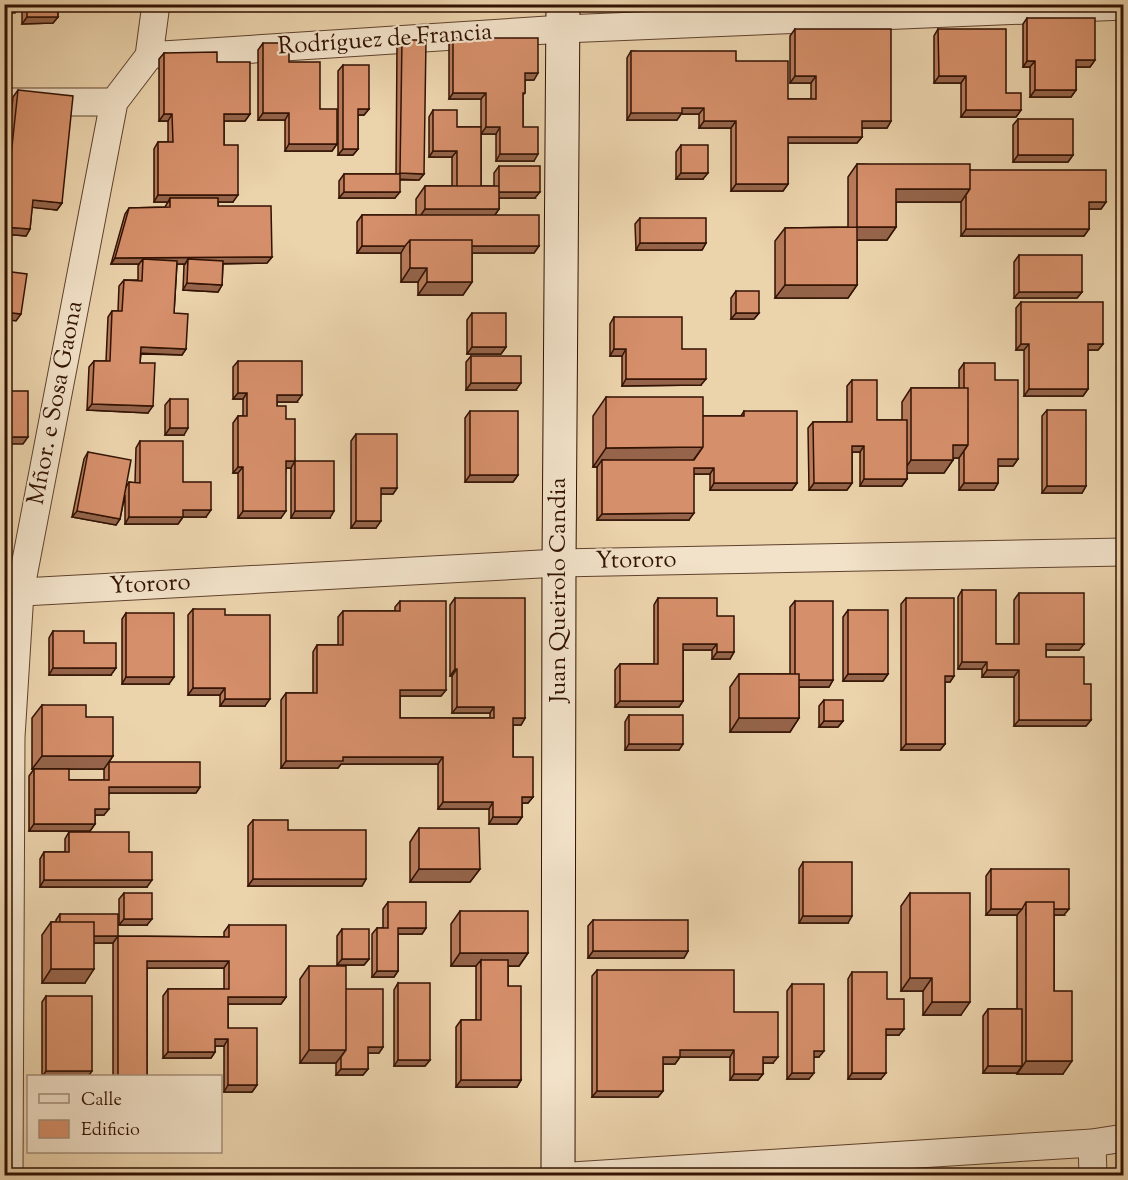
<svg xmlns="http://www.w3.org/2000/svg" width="1128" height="1180" viewBox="0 0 1128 1180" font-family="'Sorts Mill Goudy',serif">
<rect width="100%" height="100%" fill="#ebd3ac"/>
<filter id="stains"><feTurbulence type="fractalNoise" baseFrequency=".00333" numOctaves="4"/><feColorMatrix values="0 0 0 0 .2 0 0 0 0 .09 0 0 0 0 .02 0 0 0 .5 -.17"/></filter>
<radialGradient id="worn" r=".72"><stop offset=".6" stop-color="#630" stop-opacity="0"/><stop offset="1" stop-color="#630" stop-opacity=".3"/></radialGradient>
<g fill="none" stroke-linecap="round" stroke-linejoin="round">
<defs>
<path id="street" d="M163 55 563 29 1124 6
M4 102H114
M4 593 559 563 1124 552
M1092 1143 1093 1176
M9 1176 11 737 20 592 114 102 149 56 156 4
M572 1176 1092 1143 1124 1138"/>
<path id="secondary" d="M558 1176 559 563 563 4"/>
</defs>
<use href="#street" stroke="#60422d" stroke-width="29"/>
<use href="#secondary" stroke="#321203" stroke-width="35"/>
<use href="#street" stroke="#f2e2c9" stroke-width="27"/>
<use href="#secondary" stroke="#f2e2c9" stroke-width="33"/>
</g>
<path fill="#b77b5b" stroke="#321203" stroke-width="1.5" d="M22 4H79L75 10 58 11V17L53 23 22 24Z
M1027 18 1095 60 1090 67H1076V90L1071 97H1030V67H1023V24Z
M795 29 891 121 887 128H862V137L857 143H788V184L783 191H731V128H699V114H681L677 120H627V58L631 51 736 61 788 99H811V83H790V36Z
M938 29 1021 110 1016 117H961V83H934V36Z
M453 38 534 80H525V93L523 95V127L534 161H496V134H481V186H494V173L499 166 535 198H499V209L495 215 539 246 534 253H472V282L463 295H418V282H401V253H357V222L362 215H416V199L425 186H452V157H429V117L433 110 457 127H481V99H449V44Z
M402 40 424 174 419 180H400L395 198H339V181L344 174H396L397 46Z
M263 43 289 62 320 109 337 144 332 151H285V120H258V50Z
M164 53 217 62 250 114 245 121H224V145L233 202H218V206L272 257 267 263 223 264 222 285 218 292 183 290 184 265 185 264H177L174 313 186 349 182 355 141 354 140 363 148 413 87 410 89 367 94 361H106L108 317 112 311H118L119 286 124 280H138V266L139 264H111L125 214 129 208 165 207 168 202H154V149L158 142H168V121H159V59Z
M343 65 369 109 364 115H358V149L353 155H338V71Z
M18 90 62 203 57 210 32 207 30 229 26 236 4 234V155L7 156 13 97Z
M1018 119 1073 155 1068 162H1013V125Z
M681 145 703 179H676V152Z
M857 164 970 170 1106 202 1101 209H1089V229L1084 236H961V202H896V227L887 240H857V285L848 298H775V241L785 228 848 227V177Z
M640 218 706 243 702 250H636L635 224Z
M1019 255 1082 292 1077 298H1014V262Z
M736 291 759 313 754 319H731V298Z
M1021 302 1103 344 1098 350H1088V389L1083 396H1024V350H1016V308Z
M472 313 506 347 501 354H467V320Z
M614 317 682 349 701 385 622 386V356H610V324Z
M471 356 516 390H466V362Z
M238 361 297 402H277V406L286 419 295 461 330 518H291V468H286L281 518H238V473H233V423L238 416H243V399H233V367Z
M964 363 995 380 1018 459 1013 466H998V483L994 490H959V458H953V460L944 473H907V479L902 486H860V452H852V483L847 490H809L808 428 813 422H847V386L852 380 877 420H902V402L911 388H959V370Z
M606 397 703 416H741L744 411 797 483 792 490H710V474H694L689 520H597V467H593V416Z
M170 399 184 435H165V405Z
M1047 410 1086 486 1082 493H1042V416Z
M470 411 518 475 513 482H465V418Z
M356 434 397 488 393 494H381L376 528H351V441Z
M140 441 183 482 206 517H183L178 524H125V495L120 519 116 525 72 517 84 459 88 452 126 487 129 482 135 483 136 448Z
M962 590 996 644H1014V600L1019 593 1084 644 1079 650H1046V657L1084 684 1091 720 1086 726H1014V677H982V669H958V597Z
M455 598 525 718 521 725H513V757L533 797 528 803H522V817L517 824H489V809H438V764H341L338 768H281V700L286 693H313V652L317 645H338V617L343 611H395V607L400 601 446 690 441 696H400V718H490V713H452V676H450V605Z
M658 598 717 616 734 652 730 659H712V650H683V701L679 707H615V670L620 664H654V605Z
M906 598 954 676 950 682H945V744L940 750H901V604Z
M795 601 833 680 829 687H799V718L790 732H730V687L739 674H790V607Z
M193 609 225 615 265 706H220V695H188V615Z
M848 610 888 674 883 681H843V617Z
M126 613 169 684H122V619Z
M53 631 84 643 111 675H49V638Z
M824 700 843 721 838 727H819V706Z
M42 705 86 717 113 756 109 762 200 787 196 793H109L104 815H95V824L90 831H29V776L34 769 69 780H104V769H32V718Z
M629 715 683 744 679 750H625V722Z
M253 820 288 830 366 879 362 886H248V826Z
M419 828 480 869 470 882H410V842Z
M69 832 129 852 147 887H40V859L44 852H65V839Z
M803 862 848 923H799V869Z
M991 869 1064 915H1054V991L1063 1074H1017V1073H983V1016L988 1009H1017V915H986V876Z
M124 893 147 925H119V899Z
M910 893 961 1015H923V991H901V906Z
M388 902 426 928 422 934H398V971L394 977H372V934L377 928H383V909Z
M460 911 528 953 519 966H508V986L521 1080 517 1087H456V1027L461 1020H476V966H451V924Z
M60 914 118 936 224 937V932L229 925 286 997 281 1004H228V1028L257 1085 252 1092H224V1046H215V1052L211 1058H163V996L168 989H224V968H147V1077H113V943H94L85 983H42V935L51 922H56V920Z
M593 920 688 951 684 958H588V926Z
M342 929 369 959 364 965H337V936Z
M309 966 346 989 383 1047 379 1053H368V1069L363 1075H336V1063H300V979Z
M597 970 734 1012 773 1063H763V1074L758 1080H730V1057H680L675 1064H663V1091L658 1097H592V976Z
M852 972 887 999 899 1035H886L881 1079H848V979Z
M398 983 430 1060 425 1066H394V990Z
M792 984 819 1057H814L809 1079H787V991Z
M46 996 88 1077H42V1002Z"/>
<path fill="#95644a" stroke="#321203" stroke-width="1.5" d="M57 4H79L75 10 53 11Z
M10 7H20L15 13H5Z
M27 17H58L53 23 22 24Z
M4 21H10L5 28H4Z
M1076 60H1095L1090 67H1071Z
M1027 61H1035L1030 67H1023Z
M525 73H538L534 80H521Z
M795 76H816L811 83H790Z
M939 76H966L961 83H934Z
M1035 90H1076L1071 97H1030Z
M453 93H486L481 99H449Z
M682 108H704L699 114H681L677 120H627L631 113Z
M358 109H369L364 115H353Z
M966 110H1021L1016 117H961Z
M263 113H289L285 120H258Z
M164 114H172L168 121H159Z
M224 114H250L245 121H219Z
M704 121H736L731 128H699Z
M862 121H891L887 128H857Z
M486 127H500L496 134H481Z
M788 137H862L857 143H783Z
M289 144H337L332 151H285Z
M343 149H358L353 155H338Z
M433 151H457L452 157H429Z
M500 154H538L534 161H496Z
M1018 155H1073L1068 162H1013Z
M400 173 424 174 419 180 395 179Z
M681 173H708L703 179H676Z
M736 184H788L783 191H731Z
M896 189H970L961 202H887Z
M344 192H400L395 198H339Z
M499 192H540L535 198H494Z
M158 195H238L233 202H170V198L168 202H154Z
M33 200 62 203 57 210 28 207Z
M1089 202H1106L1101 209H1084Z
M425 209H499L490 222H416Z
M4 227 30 229 26 236 4 234Z
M857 227H896L887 240H848Z
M966 229H1089L1084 236H961Z
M640 243H706L702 250H636Z
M362 246H405L401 253H357Z
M410 246H539L534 253H410Z
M272 257 267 263 188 264V259L185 264H143V259L139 264H111L115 258Z
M410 268H427L418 282H401Z
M427 282H472L463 295H418Z
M187 283 222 285 218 292 183 290Z
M785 285H857L848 298H775Z
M1019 292H1082L1077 298H1014Z
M4 312 21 314 16 321 4 319Z
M736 313H759L754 319H731Z
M1021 344H1029L1024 350H1016Z
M1088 344H1103L1098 350H1083Z
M141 347 186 349 182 355 137 353Z
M472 347H506L501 354H467Z
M614 349H626L622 356H610Z
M626 379H706L701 385 622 386Z
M471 383H521L516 390H466Z
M1029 389H1088L1083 396H1024Z
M238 393H247L243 399H233Z
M277 395H302L297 402H272Z
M92 404 153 406 148 413 87 410Z
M170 428H188L184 435H165Z
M4 437H28L23 444H4Z
M953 445H968L959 458H944Z
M852 446H864L860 452H847Z
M703 447 689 466 602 460 597 467H593L606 448Z
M998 459H1018L1013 466H994Z
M911 460H953L944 473H902Z
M286 461H295L291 468H281Z
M238 467H243L238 473H233Z
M694 468H714L710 474H689Z
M470 475H518L513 482H465Z
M864 479H907L902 486H860Z
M714 483H797L792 490H710Z
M814 483H852L847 490H809Z
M964 483H998L994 490H959Z
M1047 486H1086L1082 493H1042Z
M381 488H397L393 494H376Z
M183 510H211L206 517H178Z
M77 511 120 519 116 525 72 517Z
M243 511H286L281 518H238Z
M295 511H334L330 518H291Z
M694 513 689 520H597L602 514Z
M129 517H183L178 524H125Z
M356 521H381L376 528H351Z
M683 644H717L712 650H679Z
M1046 644H1084L1079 650H1041Z
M717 652H734L730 659H712Z
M962 662H987L982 669H958Z
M53 668H116L111 675H49Z
M455 669H457L452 676H450Z
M987 670H1019L1014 677H982Z
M848 674H888L883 681H843Z
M945 676H954L950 682H940Z
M126 677H174L169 684H122Z
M795 680H833L829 687H790Z
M193 688H225L220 695H188Z
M400 690H446L441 696H395Z
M225 699H270L265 706H220Z
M620 701H683L679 707H615Z
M457 707H494L490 713H452Z
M513 718H525L521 725H509Z
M739 718H799L790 732H730Z
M1019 720H1091L1086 726H1014Z
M824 721H843L838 727H819Z
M629 744H683L679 750H625Z
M906 744H945L940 750H901Z
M42 756H113L104 769H32Z
M343 757H443L438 764H341L338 768H281L286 761Z
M109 787H200L196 793H104Z
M522 797H533L528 803H517Z
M443 802H493L489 809H438Z
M95 809H109L104 815H90Z
M493 817H522L517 824H489Z
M34 824H95L90 831H29Z
M419 869H480L470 882H410Z
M253 879H366L362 886H248Z
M44 880H152L147 887H40Z
M991 909H1022L1017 915H986Z
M1026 909H1069L1064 915H1026Z
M803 916H852L848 923H799Z
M124 919H152L147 925H119Z
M398 928H426L422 934H394Z
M89 936H118L113 943H85Z
M593 951H688L684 958H588Z
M460 953H528L519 966H481V960L476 966H451Z
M342 959H369L364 965H337Z
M147 961H229L224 968H142Z
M51 969H94L85 983H42Z
M377 971H398L394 977H372Z
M910 978H932L923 991H901Z
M228 997H286L281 1004H224Z
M932 1002H970L961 1015H923Z
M886 1029H904L899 1035H881Z
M215 1039H228L224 1046H211Z
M368 1047H383L379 1053H363Z
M309 1050H346L336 1063H300Z
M680 1050H734L730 1057H675Z
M814 1051H824L819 1057H809Z
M168 1052H215L211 1058H163Z
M663 1057H680L675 1064H658Z
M763 1057H778L773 1063H758Z
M398 1060H430L425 1066H394Z
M1026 1061H1072L1063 1074H1017Z
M988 1066H1022L1017 1073H983Z
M341 1069H368L363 1075H336Z
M46 1071H92L88 1077H42Z
M792 1073H814L809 1079H787Z
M852 1073H886L881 1079H848Z
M734 1074H763L758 1080H730Z
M461 1080H521L517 1087H456Z
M228 1085H257L252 1092H224Z
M597 1091H663L658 1097H592Z"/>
<path fill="#d58f6a" stroke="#321203" stroke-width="1.5" d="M4 4H20V7H10V21H4Z
M27 4H57L58 17H27Z
M1027 18H1095V60H1076V90H1035V61H1027Z
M795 29H891V121H862V137H788V184H736V121H704V108H682V113H631V51H736V61H788V99H816V76H795Z
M938 29H1006V93H1021V110H966V76H939Z
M453 38H538V73H525V93H523V127H538V154H500V127H486V93H453Z
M402 40H426L424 174 400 173Z
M263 43H289V62H320V109H337V144H289V113H263Z
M217 52V62H250V114H224V145H238V195H158V142H173L172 114H164V53Z
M343 65H369V109H358V149H343Z
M18 90 73 96 62 203 33 200 30 229 4 227V155L11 156Z
M433 110H457V127H481V186H457V151H433Z
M1018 119H1073V155H1018Z
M681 145H708V173H681Z
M857 164H970V189H896V227H857Z
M499 166H540V192H499Z
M970 170H1106V202H1089V229H966V195L970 189Z
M344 174H400V192H344Z
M425 186H499V209H425Z
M170 198H218V206H271L272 257 115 258 129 208 170 207Z
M362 215H539V246H472V240H410L405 246H362Z
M640 218H706V243H640Z
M857 227V285H785V228Z
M410 240H472V282H427V268H410Z
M1019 255H1082V292H1019Z
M143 259 177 261 174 313 188 314 186 349 141 347 140 363H155L153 406 92 404 94 361H110L112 311H122L124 280 142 281Z
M188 259 223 261 222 285 187 283Z
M4 271 27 274 21 314 4 312Z
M736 291H759V313H736Z
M1021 302H1103V344H1088V389H1029V344H1021Z
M472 313H506V347H472Z
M614 317H682V349H706V379H626V349H614Z
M471 356H521V383H471Z
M238 361H302V395H277V406H286V419H295V461H286V511H243V467H238V416H247V393H238Z
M964 363H995V380H1018V459H998V483H964V451L968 445V388H964Z
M852 380H877V420H907V479H864V446H852V483H814L813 422H852Z
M911 388H968V445H953V460H911Z
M4 391H28V437H4Z
M606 397H703V447L606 448Z
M170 399H188V428H170Z
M1047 410H1086V486H1047Z
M470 411H518V475H470Z
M744 411H797V483H714V468H694V513L602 514V460H694L703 447V416H744Z
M356 434H397V488H381V521H356Z
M140 441H183V482H211V510H183V517H129V482L140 483Z
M88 452 131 460 120 519 77 511Z
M295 461H334V511H295Z
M962 590H996V644H1019V593H1084V644H1046V657H1084V684H1091V720H1019V670H987V662H962Z
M455 598H525V718H513V757H533V797H522V817H493V802H443V757H343V761H286V693H317V645H343V611H400V601H446V690H400V718H494V707H457V669H455Z
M658 598H717V616H734V652H717V644H683V701H620V664H658Z
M906 598H954V676H945V744H906Z
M795 601H833V680H799V674H795Z
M193 609H225V615H270V699H225V688H193Z
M848 610H888V674H848Z
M126 613H174V677H126Z
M53 631H84V643H116V668H53Z
M739 674H799V718H739Z
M824 700H843V721H824Z
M42 705H86V717H113V756H42Z
M629 715H683V744H629Z
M109 762H200V787H109V809H95V824H34V769H69V780H109Z
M253 820H288V830H366V879H253Z
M419 828H479L480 869H419Z
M69 832H129V852H152V880H44V852H69Z
M803 862H852V916H803Z
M991 869H1069V909H1054V902H1026L1022 909H991Z
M124 893H152V919H124Z
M910 893H970V1002H932V978H910Z
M388 902H426V928H398V971H377V928H388Z
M1026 902H1054V991H1072V1061H1026Z
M460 911H528V953H460Z
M60 914H118V936H94V922H60Z
M593 920H688V951H593Z
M51 922H94V969H51Z
M229 925H286V997H228V1028H257V1085H228V1039H215V1052H168V989H229V961H147V1077H118V936L229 937Z
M342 929H369V959H342Z
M481 960H508V986H521V1080H461V1020H481Z
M309 966H346V1050H309Z
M597 970H734V1012H778V1057H763V1074H734V1050H680V1057H663V1091H597Z
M852 972H887V999H904V1029H886V1073H852Z
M398 983H430V1060H398Z
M792 984H824V1051H814V1073H792Z
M346 989H383V1047H368V1069H341V1057L346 1050Z
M46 996H92V1071H46Z
M988 1009H1022V1066H988Z
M979 1172V1176H903V1173Z"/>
<g text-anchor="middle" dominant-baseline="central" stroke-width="4.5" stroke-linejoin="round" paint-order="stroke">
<g font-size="24" fill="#321203" stroke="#f2e2c9">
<text transform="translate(385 40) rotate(-4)">Rodríguez de Francia</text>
<text transform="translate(56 403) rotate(-79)">Mñor. e Sosa Gaona</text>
<text transform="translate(636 561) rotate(-1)">Ytororo</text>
<text transform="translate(150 585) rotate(-3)">Ytororo</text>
<text transform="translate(559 590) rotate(-90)">Juan Queirolo Candia</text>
</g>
</g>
<rect width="1128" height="1180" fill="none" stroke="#ebd3ac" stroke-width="24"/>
<rect x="6" y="6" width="1116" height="1168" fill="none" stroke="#321203" stroke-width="3"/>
<rect x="12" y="12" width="1104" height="1156" fill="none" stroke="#321203" stroke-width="1.5"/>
<rect x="27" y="1075" width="195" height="78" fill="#f2e2c9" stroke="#a58f7a" stroke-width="1.5"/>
<rect x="39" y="1094" width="30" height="9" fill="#f2e2c9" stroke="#a58f7a" stroke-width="1.5"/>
<text x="81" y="1105" font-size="18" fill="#321203">Calle</text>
<rect x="39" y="1120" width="30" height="18" fill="#d58f6a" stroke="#a58f7a" stroke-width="1.5"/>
<text x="81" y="1135" font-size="18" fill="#321203">Edificio</text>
<rect width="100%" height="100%" filter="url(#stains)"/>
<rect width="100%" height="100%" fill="url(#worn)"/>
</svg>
